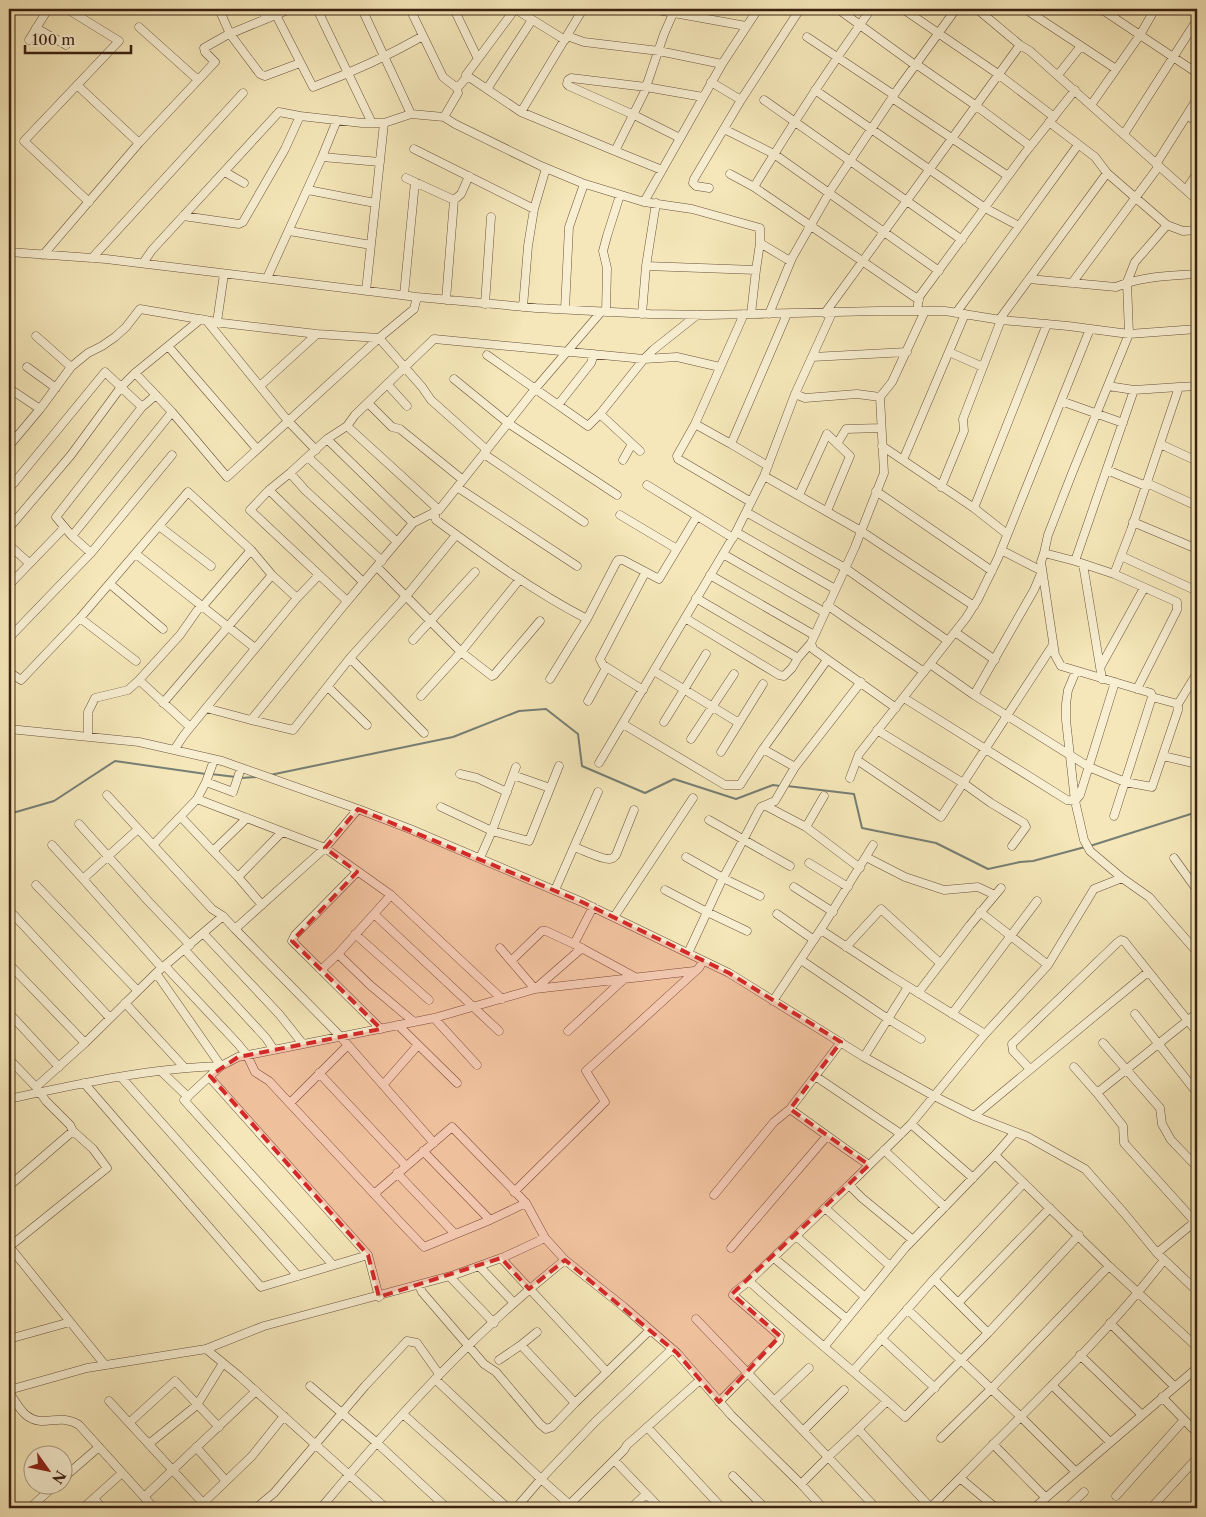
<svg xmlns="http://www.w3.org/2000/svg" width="1206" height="1517" viewBox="0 0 1206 1517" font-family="'Libre Caslon Text',serif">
<rect width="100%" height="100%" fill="#f5e7b9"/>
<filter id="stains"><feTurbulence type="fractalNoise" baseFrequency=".004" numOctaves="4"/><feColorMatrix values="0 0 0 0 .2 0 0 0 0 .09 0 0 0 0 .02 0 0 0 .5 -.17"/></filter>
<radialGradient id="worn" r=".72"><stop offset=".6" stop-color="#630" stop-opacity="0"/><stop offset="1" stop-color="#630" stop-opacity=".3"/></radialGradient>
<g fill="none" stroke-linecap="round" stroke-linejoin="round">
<path stroke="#767f75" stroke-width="2" d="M211 774 236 777
M270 775 453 737 519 711 546 709 578 734 582 766 645 793 674 779 736 799 773 785 780 786
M241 778 256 777
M787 786 854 794 862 828 936 843 988 869 1020 862 1033 861 1085 847
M9 814 54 801 115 761 206 774
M1090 846 1197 812"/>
<defs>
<path id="minor" d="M67 9 119 41 24 141 89 202
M219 9 230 34 260 74 265 76 300 63
M262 9 266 19
M317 9 372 123
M362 9 411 114 444 117
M410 9 443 77 457 88 468 76
M454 9 478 59
M515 9 466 75 521 112 615 151
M515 9 565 40
M652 9 746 26
M838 9 915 65
M903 9 998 74 1054 117
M977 9 1020 45 1030 51 1197 200
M1025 9 1116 69
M1101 9 1197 73
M276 15 313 87C353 72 386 57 423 36
M139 27 198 80
M36 28 66 45
M567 36 584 42 659 51 722 64
M807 37 894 95
M29 40 48 9
M916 64 975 105 1030 146
M1058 75 1081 46
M711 82 741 100
M77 85 139 143
M457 88 458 93 444 117 455 124 541 166 582 183 644 202 692 209 760 228V243L790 261
M487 89 532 20
M815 90 985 208 1019 226
M892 98 1008 176
M764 100 962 240
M1091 105 1140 35 1155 9
M521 112 583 9
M1187 115 1197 122
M337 120 322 157 380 162
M1049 122 1095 157 1107 173 1167 225 1183 231 1197 230
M724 129 774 154 939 271
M1124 134 1197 20
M680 138 634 115 569 86 567 84 568 80 571 78 646 87 703 97
M414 149 534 209
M1156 164 1197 99
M662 170 615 151 644 93 664 34 675 9
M225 172 244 183
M730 174 754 187 919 300
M406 178 454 200 446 300
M754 187C791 126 830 67 871 9
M709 188 696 186 693 183 694 179 741 100 800 9
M308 190 375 203
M1186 190 1197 173
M454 200 461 194 469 176
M644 202 722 64 758 9
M183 216 239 224 243 222 285 149 300 116 362 123H384L411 114
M289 231 371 245
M9 252 106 259 417 297 536 308 650 314 707 315 878 311H945L1001 320 1068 326 1129 334 1197 329
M43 255 139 143 215 62 205 52 204 48 227 35 290 9
M92 258 243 93
M143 263 152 250 279 112 300 116
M646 266 656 203
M756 270 760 243
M267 278 322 157
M1029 279 1116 287C1142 276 1170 276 1197 274
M1072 283 1159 166
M366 291 384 123
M404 295 415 182
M417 297 414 309 379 338 422 387 431 400 487 450
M485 304 491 217
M523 307 528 246 534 209 546 168
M565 309 569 227 584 184
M917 311 919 297 1025 153 1075 90
M606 312 607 268 603 251 607 236 620 195
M825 313 1020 45
M956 313 1078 145
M642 314 646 266 756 270 751 314
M769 314 792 258 832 188 898 89 956 9
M206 320 288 421 316 450
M999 320 1107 173
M217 322 224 274
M36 336 71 367 88 353 102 346 115 337 126 327 140 309 222 323 317 334 379 338
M168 346 257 449
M949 352 983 367
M487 355 588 426 600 414 644 359 677 357 720 367
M812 357 907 352
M27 367 56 388
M135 373 172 412 227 477 379 338
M454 379 508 423 617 495
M388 385 407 406
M260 386 317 334
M1108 386 1134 390
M10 389 40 409
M795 394 805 398 857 394 880 397
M1061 401 1123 423
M368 403 392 427 400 429 463 480
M558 405 591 363 594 354
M600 414 640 451
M695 424 677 456 678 459 751 502
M347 426 439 510
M327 439 413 523
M731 444 695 424 744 314
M837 444 846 429 881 428
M1160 444 1197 461
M9 446 40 409 71 367
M882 446 974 508 1007 534
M484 454 584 522
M308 457 397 542
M623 460 632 444
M903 460 965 314
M768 466 731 444 787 314
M1107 470 1146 486
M290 473 305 490 382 561
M764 476 861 531 974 606
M1147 483 1197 506
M647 485 733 538
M457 487 577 566
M941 487 964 431 963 419 1001 320
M9 489 105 372 142 407
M269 490 363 582
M876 491 992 571
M799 495 827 434 850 456 827 511
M974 508 1047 324
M434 512 436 520C485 556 533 591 587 619
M746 512 845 568 948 641
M620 515 677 549
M1133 522 1197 549
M159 526 211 566
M9 528 71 455 121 387 135 373 201 319
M736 532 835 589
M72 536 56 517 142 407 156 395
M9 545 29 563
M1001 550 1042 571 1034 590 974 695 1089 767 1125 782 1152 787 1178 710V704L1197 673
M91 553 72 536 172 412
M1044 553 1048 535 1073 471 1129 334 1127 282 1135 262 1167 225
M136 554 255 648
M723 554 824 612
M1121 556 1197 591
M1075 561 1044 553 1041 562 1055 655 1061 666 1151 693 1152 697 1114 816
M1083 564 1102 679
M377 567 461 652 492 676 494 675 540 621
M1114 574 1131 530 1179 387 1197 386
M710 575 814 635
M110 584 163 629
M9 585 64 528
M297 598 319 575
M696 598 798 658 811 643
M347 601 250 510 269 490 290 473 327 439 347 426 355 415 434 339 644 359 653 350 697 315
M827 605 924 672
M203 606 251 550
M80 618 136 661
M685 618 779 675 784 676 792 668 798 658
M955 632 995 660
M9 638 91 553 172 455
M413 640 475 572
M350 658 424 733
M930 664 974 695
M1101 666 1144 588
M654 671 739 723
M1076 671 1068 690 1066 704V720L1075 801 1084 840 1090 851 1122 878
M9 672 21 680 80 618 188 492 251 550 272 575 297 598 206 708
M550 679 587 619 616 563 618 560H623L659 579 697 516
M328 687 367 725
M1137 689 1177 610V602L1114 574 1075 561 1134 390 1179 387
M643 690 603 665 600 659 645 573
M421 696 461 652 520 579
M1152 697 1178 704
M904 698 1067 800 1075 801 1080 795 1115 682
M588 701 606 668
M163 703 272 575
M896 708 824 657 813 649 811 643 855 547 884 473 880 397 892 382 925 311
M251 720 293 730 350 658 407 595 456 535
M664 722 706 654
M623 724 725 785H740L763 749
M190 727 139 680 180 635 201 605
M9 729 139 742 222 761 358 809 410 829 582 902 729 973 864 1057 934 1096 974 1116 1028 1137 1085 1169 1124 1213 1157 1253 1197 1291
M877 730 963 783 991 803 1024 823 1026 827 1012 846
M88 737V712L95 698 128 690 139 680
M691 739 734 674
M174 750 184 735 206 708 251 720 340 610 413 523 439 510 535 389 601 312
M721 752 763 684
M1163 756 1197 764
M857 760 941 817 1053 645
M599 763 736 532 764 476 795 394 832 313
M795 767 763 749 827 660
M460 774 477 778 507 792
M513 775 550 788
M850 778 859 754 966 618 978 599 998 558 1090 329
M206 782 214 760
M107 795 212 909 223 916
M197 799 325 848 391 895 502 999
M766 806 806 827 860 868
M441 807 492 831 516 767
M181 817 213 851
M247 818 213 851 238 877 282 832
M709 820 790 866
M79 824 149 902 190 945
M806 827 824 796
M52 845 83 879 138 829
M153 845 197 799 206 782 233 792 241 768
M574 847C583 850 600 859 609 859 613 859 613 858 616 855L634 810
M686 857 723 878 760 896
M866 857 905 877 944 890 978 887 995 895
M480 858 492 831 529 841 559 766
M1174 858 1197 890
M809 863 848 887
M357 872 295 935 292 941 381 1029
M238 877 262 905
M83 879 162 968
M36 885 137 990
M794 887 833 912
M555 890 598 792
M665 890 707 912 747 931
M391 895 338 954 370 985 414 1022
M593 907 574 944 635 977
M9 910 110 1018
M980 912 1048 965
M374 914 499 1031
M777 914 814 940
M614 917 693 798
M235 929 340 1036 434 1143
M821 930 891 976 985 1034
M203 933 279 1014 303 1044
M355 934 429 1000
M846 947 881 909 940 963
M500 948 535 989 694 971
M184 949 266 1038 274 1050
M688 953 721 882 759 810 761 807 775 801 795 767 861 682
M801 960 888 1019 921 1039
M511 961 542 931H546L574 944
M9 964 85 1043
M165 966 238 1044 247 1055 255 1072 269 1081 402 1224 424 1247 490 1220 526 1203 452 1127 374 1194
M321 970 338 954
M918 993 970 925 1001 888
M773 1001 825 923 873 845
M125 1003 184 1067
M9 1013 59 1067
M1197 1013 1097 1093 1123 1126 1124 1143 1197 1224
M952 1014 1037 901
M1135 1014 1197 1093
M434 1018 477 1065
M398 1025 457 1083
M568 1031 624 979
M841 1042 790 1109 847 1150 869 1165
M1103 1043 1160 1108 1162 1124 1171 1140 1197 1167
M864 1057 908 987
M9 1059 36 1087 46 1101 70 1125 73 1131 93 1149 107 1168 9 1247
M1074 1067 1097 1093
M1030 1069 1013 1051 1012 1044 1117 943 1121 940 1124 941 1197 1032
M162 1072 188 1097
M319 1073 406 1166
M210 1076 184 1100 333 1265
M815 1076 901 1134
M121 1077 298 1276
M84 1083 261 1287 368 1255
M383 1085 418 1045
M36 1087 85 1043 156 973 223 916 235 929 325 848 358 809
M9 1099C78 1084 150 1068 221 1066L156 973
M290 1103 348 1045
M974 1116 1148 972
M911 1124 973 1178
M1015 1132 995 1155 1109 1266 1197 1347
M884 1150 945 1207
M423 1151 490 1220
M397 1173 455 1234
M1024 1183 934 1279 988 1333 1079 1235
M849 1185 749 1281C800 1328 854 1371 905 1417L988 1333
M9 1186 73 1131
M514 1192 605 1102 586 1071 699 968 703 961
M714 1195 774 1122 790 1109
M526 1203 545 1238 565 1260 624 1307 677 1353 731 1415 801 1484
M825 1208 890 1266
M796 1236 865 1297
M913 1240 862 1198 849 1185 911 1124 985 1034 1048 965 1094 889 1122 878 1149 897 1197 952
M9 1246 105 1365
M731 1248 827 1136
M1157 1253 1197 1220
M501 1258 607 1372
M774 1258 847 1319
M479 1266 514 1303
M450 1277 494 1323
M419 1285 422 1292 484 1364 496 1372 540 1424 546 1429 552 1427 575 1403 650 1330
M379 1297 368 1255 212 1080 210 1076 221 1066 238 1057 434 1018 535 989 582 948
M958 1303 1050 1208
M907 1309 1021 1417 1076 1472
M696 1319 828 1457 858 1429 931 1508
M1110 1323 1175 1387
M881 1338 935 1388
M9 1339 70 1322
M521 1345 537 1332
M825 1346 906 1247 995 1155
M206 1349 264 1326 454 1275 504 1257 545 1238
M1080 1355 1142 1415
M499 1360 521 1345 575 1403
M854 1370 934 1279
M435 1379 541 1479 595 1422 672 1349
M1052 1385 1110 1442
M310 1386 377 1443 447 1508
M9 1390 87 1368 206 1349 239 1376 386 1508
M9 1392C14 1399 19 1409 26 1415 43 1429 60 1412 79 1425L154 1508
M1162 1397 1197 1433
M109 1401 203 1503
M774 1401 809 1368
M719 1402 779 1341 780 1336 733 1295 735 1292 749 1281
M403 1414 508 1508
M130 1422 175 1381 219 1427
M647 1427 722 1508
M858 1429 887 1401
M803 1431 844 1390
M941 1438 991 1389 1109 1266
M150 1443 197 1405 223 1363
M993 1444 1046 1498
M196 1447 226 1481
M614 1460 660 1508
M733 1476 765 1508
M62 1479 99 1447
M1116 1496 1184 1420
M144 1497 256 1391
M94 1498 102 1508
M30 1508 56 1484
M83 1508 122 1473
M198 1508 252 1456 284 1416
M256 1508 274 1493 365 1386 407 1341 417 1343 439 1374
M321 1508C395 1419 474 1332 565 1260
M516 1508 541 1479 570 1505
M566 1508 624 1450 627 1445 700 1380
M631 1508 646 1494
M823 1508 801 1484 828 1457 876 1508
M930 1508 960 1478
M996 1508 960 1478C1029 1407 1103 1339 1164 1260
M1034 1508 1197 1368
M1067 1508 1084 1492
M1151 1508 1197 1458"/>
</defs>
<use href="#minor" stroke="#6a523b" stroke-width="9"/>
<use href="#minor" stroke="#f8efd2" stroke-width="8"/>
</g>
<path fill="#d62828" fill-opacity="0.2" stroke="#d62828" stroke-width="4" stroke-dasharray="10 6" stroke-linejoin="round" d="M358 809 582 902 729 973 841 1042 790 1109 869 1165 732 1294 780 1336 719 1402 677 1353 565 1260 529 1289 501 1258 379 1297 368 1255 210 1076 238 1057 381 1029 292 941 357 872 325 848Z"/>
<rect width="1206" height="1517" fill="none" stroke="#f5e7b9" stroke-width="30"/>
<rect x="10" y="10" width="1186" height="1497" fill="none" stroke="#3b2011" stroke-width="2.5"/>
<rect x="15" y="15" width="1176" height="1487" fill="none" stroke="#3b2011"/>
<g transform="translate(48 1470) rotate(123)"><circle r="24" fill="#f8efd2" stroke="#ac9c85"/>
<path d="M0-4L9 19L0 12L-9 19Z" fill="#8f2418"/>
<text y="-8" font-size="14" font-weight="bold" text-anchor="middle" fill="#3b2011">N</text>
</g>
<path d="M25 45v8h106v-8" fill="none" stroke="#3b2011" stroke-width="2.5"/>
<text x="32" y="45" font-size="15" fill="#3b2011" stroke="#f8efd2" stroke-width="4" paint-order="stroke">100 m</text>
<rect width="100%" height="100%" filter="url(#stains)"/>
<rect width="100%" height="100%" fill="url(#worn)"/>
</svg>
